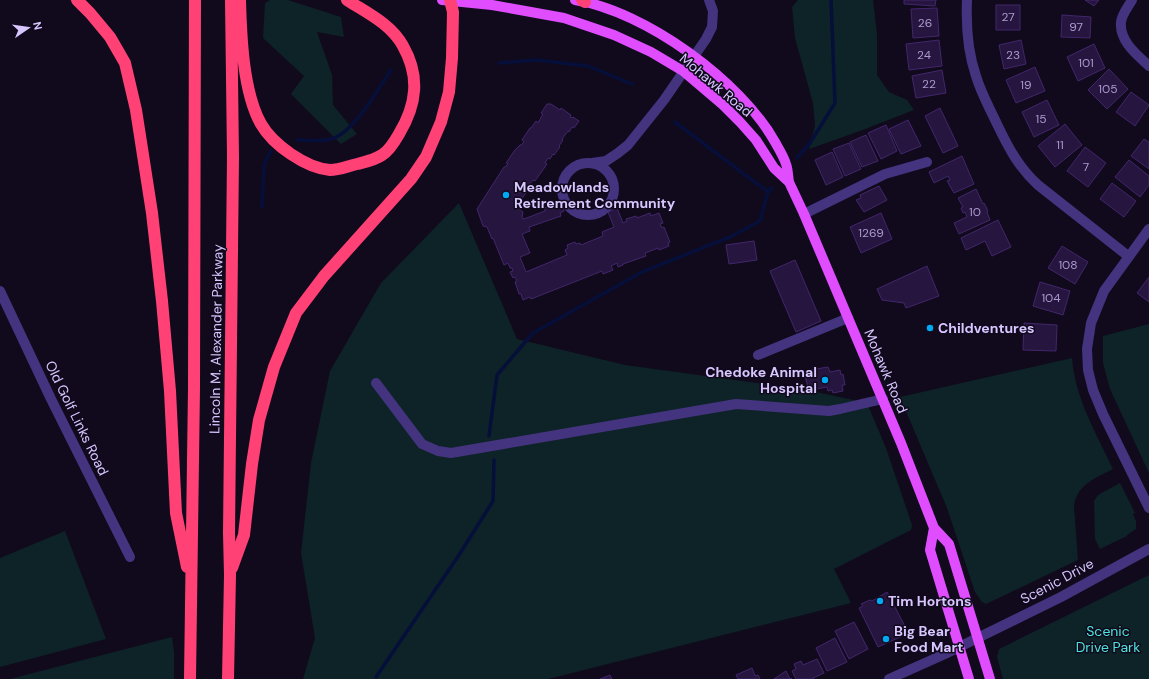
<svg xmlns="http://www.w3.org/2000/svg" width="1149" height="679" viewBox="0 0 1149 679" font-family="'DM Sans',sans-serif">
<rect width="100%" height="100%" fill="#110a1d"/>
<path fill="#0d2327" d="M270 0H288L341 17 344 37 317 32 332 75 333 105 357 134 341 144 291 94 304 76 263 38 265 3Z
M798 0H873L877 34V75L889 92 907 100 914 110 860 131 809 149 815 126 813 103 795 38 792 7Z
M459 203 517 339 625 365 807 390 867 403 886 448 912 525 911 530 834 569 851 603 548 679H303L315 638 301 553 311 463 330 371 381 283Z
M1149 324V473L1110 389 1103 363V336Z
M1072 358C1075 398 1096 433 1113 469 1096 478 1077 484 1074 506L1078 560 986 604 982 602 975 592 947 508 900 397Z
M1120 483 1135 513 1133 514 1136 521V529L1127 535V536L1100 549 1095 539 1094 501 1098 495Z
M65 531 106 639 0 667V558Z
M1149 575V679H1003L997 657 999 649Z
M172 637 174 652V679H10Z"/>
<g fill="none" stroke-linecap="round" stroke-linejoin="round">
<path stroke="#060f3a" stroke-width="3.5" d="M499 63 537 60 588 66 632 84
M675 122 768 192
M297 140C307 140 320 142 331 139 353 134 378 89 391 70
M797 158 810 143 835 103 831 0
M262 207 264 164 271 151
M489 436 497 375 533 333 642 272 730 237 760 221 768 192 772 188
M376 677 459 555 493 501 494 460"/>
</g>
<path fill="#26153e" stroke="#42266c" d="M904 0H936L935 6 904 4Z
M1085 0H1099L1094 6Z
M996 5H1020V30H996Z
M937 8 939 36 913 38 911 9Z
M1062 15 1091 17 1090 38 1061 37Z
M939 40 942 66 909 70 906 44Z
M1021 40 1026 64 1004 69 999 45Z
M1094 44 1105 68 1078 81 1067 57Z
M1035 67 1045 91 1016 103 1006 80Z
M1109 69 1128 89 1107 109 1088 90Z
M942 70 946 93 916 98 912 76Z
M1131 92 1149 105 1135 126 1116 112Z
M1047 100 1059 125 1034 137 1022 112Z
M547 104H551L560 110 561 108 571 115 570 117 573 118V117L579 121 574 128 572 127 569 132 568 131 562 139 563 140 559 146 560 147 554 155 553 154 550 159 548 158 545 163 547 164 535 181 533 180 529 185 531 186 515 208 519 209 523 212 522 218 524 219 545 211 544 208 555 204 556 205 561 203 564 211 560 213 561 216 529 227 530 231 522 234 530 253 520 257 526 272 567 255 565 250 568 248 567 245 575 242 576 244 580 243 581 245 603 236 602 232 614 227 608 212 617 208 623 223 627 221 626 219 636 216 637 218 650 213 651 216 659 213 663 223 660 224 662 228 664 227 670 242 668 243 669 246 659 250 658 248 645 253 646 256 623 264V265L618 267 617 263 611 266 613 270 603 274 602 271 531 299 530 297 523 300 521 294H519L515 282 517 281 515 277 513 278 510 272 513 271 512 268H510L508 263 504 265 493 238 492 239 487 227 483 226 477 209 504 167H505L508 164 506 163 515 150 520 145H521L524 142 522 140 530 128H531L536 121 538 123 543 114 541 113Z
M940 108 958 146 943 153 925 116Z
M908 120 921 146 901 154 889 129Z
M1065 124 1082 145 1055 167 1038 146Z
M886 125 897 151 881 159 868 133Z
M866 135 878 161 862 167 850 142Z
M1144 139 1149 142V169L1131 156Z
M849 143 861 169 845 176 833 149Z
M1085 147 1106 163 1088 187 1067 171Z
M832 152 843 177 826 185 815 160Z
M962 156 974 184 954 193 947 181 950 180 948 176 934 183 929 172Z
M1129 160 1149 176V185L1140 197 1115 177Z
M1112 183 1136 201 1124 217 1100 199Z
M879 186 887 200 864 212 856 200 861 198 860 195Z
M976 189 983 204 984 203 988 211 987 212 990 220 959 234 954 223 967 217 965 212 963 213 961 208 963 207 958 198Z
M881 213 892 239 861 253 850 227Z
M998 220 1011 247 992 256 985 241 966 250 961 238Z
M754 241 757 260 729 264 726 245Z
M1062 246 1088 262 1075 284 1048 268Z
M795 260 821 321 796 332 770 271Z
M927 266 939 296 906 308 904 303 882 300 877 289Z
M1149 277V302L1137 293Z
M1040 282 1070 291 1063 315 1033 306Z
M1024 323 1057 325 1056 351 1023 350Z
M828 367 830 372 840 370 841 375 843 374 845 385H842L843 391 833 393 832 390 828 391 827 387 816 389H814L813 386 808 387 805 376 811 375 810 370Z
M887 592 907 630 905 631 907 634 878 647 859 608 863 606 861 604 870 600 872 601Z
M854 622 868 649 849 659 835 631Z
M835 638 847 662 827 671 816 648Z
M817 659 824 673 813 678 814 679H796L792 671 796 669 794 664 801 661 803 665Z
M752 668 755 676 758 675 760 679H738L736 675Z
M786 671 790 679 791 678 792 679H774Z
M610 675 612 679H600Z"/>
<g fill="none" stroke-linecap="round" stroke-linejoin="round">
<path stroke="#44337e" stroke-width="10" d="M967 0C966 24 968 53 976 76 981 93 990 109 997 124 1008 147 1019 168 1038 185L1128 256
M1132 0C1128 7 1122 14 1121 22 1119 41 1137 55 1149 66
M562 189a26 26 0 1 1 52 0a26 26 0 1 1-52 0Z
M592 163 606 161 618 153 628 145 664 100 706 39 712 27 713 11 709 0
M804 214 885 174 927 162
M1149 229 1104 291 1091 323 1087 349 1088 370 1093 390 1103 414 1149 508
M0 291 51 399 130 557
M758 355 848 318
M376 383 422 444 438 451 451 453 736 404 829 411 840 409 883 399
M889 679 945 654 1061 597 1149 549"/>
<path stroke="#df4dff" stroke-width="10" d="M442 0 492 5 564 18 614 35 651 52 683 71 723 105 740 122 756 140 774 168 789 182 804 214 901 443 934 528 949 544 990 679
M575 0C645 11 741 81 775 142 779 149 784 157 786 164 788 169 788 176 789 182
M934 528 930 550 969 679"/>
<path stroke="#ff4176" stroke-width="12" d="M77 0 90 13 110 37 125 63 136 110 152 213 162 301 170 391 176 513 187 567
M240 0C241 37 243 92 261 124 273 145 306 168 330 170 339 170 348 166 357 164 365 162 375 160 382 155 389 151 395 141 399 134 417 104 420 76 403 46 391 24 367 13 347 0
M582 0 585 2
M232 568 244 535 252 464 259 420 274 367 296 313 324 276 411 179 426 157 441 122 449 92 452 58 453 12 450 0
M190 679 194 388 195 0
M228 679 230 575 229 533 233 157 231 0"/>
</g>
<g fill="#00a9f1" stroke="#110a1d" stroke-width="1.5">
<circle cx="506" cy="195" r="4"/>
<circle cx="930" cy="328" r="4"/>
<circle cx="825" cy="380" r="4"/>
<circle cx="880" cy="601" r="4"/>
<circle cx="886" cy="639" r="4"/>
</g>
<g text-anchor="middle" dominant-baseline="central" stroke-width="3" stroke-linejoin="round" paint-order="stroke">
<g font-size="12" fill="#ac9acf">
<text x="1008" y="17">27</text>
<text x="925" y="23">26</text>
<text x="1076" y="27">97</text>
<text x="924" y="55">24</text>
<text x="1013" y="55">23</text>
<text x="1086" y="63">101</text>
<text x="929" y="84">22</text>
<text x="1026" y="85">19</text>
<text x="1108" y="89">105</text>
<text x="1041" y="119">15</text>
<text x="1060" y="145">11</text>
<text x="1086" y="167">7</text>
<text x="975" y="212">10</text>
<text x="871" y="233">1269</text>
<text x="1068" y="265">108</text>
<text x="1051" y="298">104</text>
</g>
<g font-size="14" fill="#d8c6ff" stroke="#110a1d">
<text transform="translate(716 85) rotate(40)">Mohawk Road</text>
<text transform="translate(216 339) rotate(-89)">Lincoln M. Alexander Parkway</text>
<text transform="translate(886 371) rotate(67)">Mohawk Road</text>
<text transform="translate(77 418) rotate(64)">Old Golf Links Road</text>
<text transform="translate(1057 581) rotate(-28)">Scenic Drive</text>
</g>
<g font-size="14" font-weight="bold" fill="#d8c6ff" stroke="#110a1d" text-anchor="start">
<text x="514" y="187">Meadowlands<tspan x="514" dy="16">Retirement Community</tspan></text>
<text x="938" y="328">Childventures</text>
<text x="817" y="372" text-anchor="end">Chedoke Animal<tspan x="817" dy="16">Hospital</tspan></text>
<text x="888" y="601">Tim Hortons</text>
<text x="894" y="631">Big Bear<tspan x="894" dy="16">Food Mart</tspan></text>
</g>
<g font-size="14" fill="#4de4dc" stroke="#110a1d">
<text x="1108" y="631">Scenic<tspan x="1108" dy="16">Drive Park</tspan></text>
</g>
</g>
<g transform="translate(28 28) rotate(77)" stroke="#110a1d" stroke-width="3" paint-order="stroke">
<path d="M0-3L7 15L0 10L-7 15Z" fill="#d8c6ff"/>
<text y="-6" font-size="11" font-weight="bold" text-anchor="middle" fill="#d8c6ff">N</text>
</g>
</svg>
